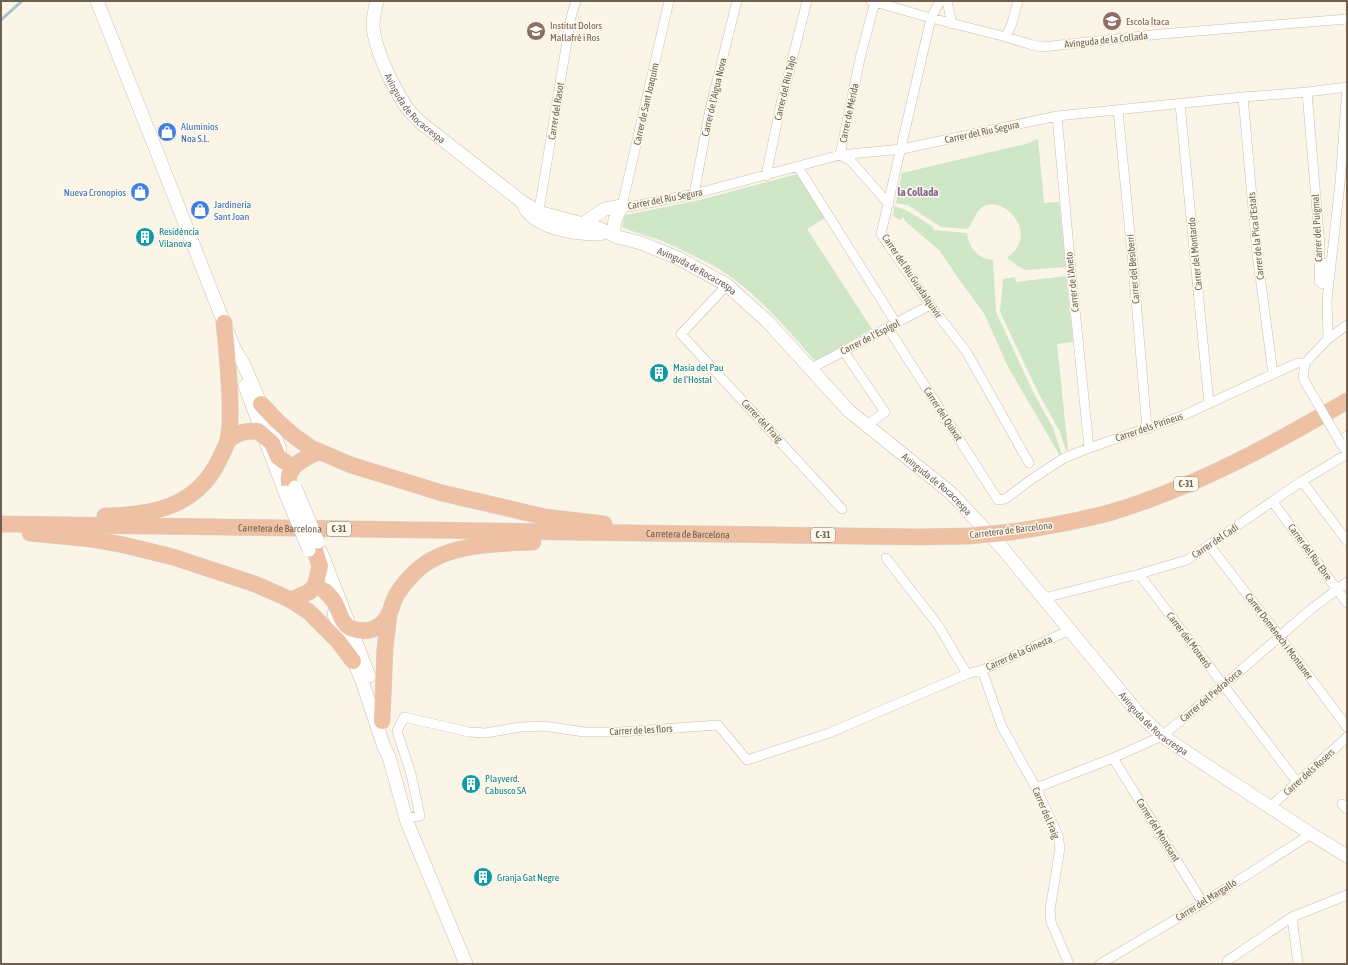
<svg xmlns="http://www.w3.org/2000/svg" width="1348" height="965" viewBox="0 0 1348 965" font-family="'Asap Condensed',sans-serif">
<rect width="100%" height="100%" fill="#faf5e7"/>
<path fill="#cfe6c7" d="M1038 139 1044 203 1059 202 1066 267 1025 270 1018 266 1007 258C1010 255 1014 252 1016 249 1034 223 996 191 979 210 975 215 972 223 968 229L941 227 908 205 896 203 902 173 1026 144Z
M797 174 825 218 807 229 872 329 815 361C786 327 750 285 710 264 692 255 675 246 657 239 645 235 633 232 622 227L625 215 700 200Z
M894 206 906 210 933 227V230L967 233C969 248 978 259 993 260L996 312 1034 394 1053 428 1062 455 1060 456 1007 365 985 315 956 275 940 251 906 222 903 217 900 220 893 216Z
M1066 276 1073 342 1057 344 1068 450 1066 451 1060 432 1038 392 1000 312 1003 279 1015 277 1016 282Z"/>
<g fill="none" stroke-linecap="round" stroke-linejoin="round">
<path stroke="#a5c5d3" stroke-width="3" d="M1 20 22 1"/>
<defs>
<path id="street" d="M669 1 622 206 629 207 694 194 840 155 902 149 1057 116 1243 97 1307 92 1347 87
M871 1 931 18 1006 37 1029 44 1042 47 1161 34 1347 19
M940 1 931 18 881 234 930 305 966 351 1029 463
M947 1 952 24
M875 2 861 54 840 155 851 161 889 204
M1006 37 1012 23 1018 1
M1307 92 1320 247 1319 281 1322 284 1326 263
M1243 97 1257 253 1273 374
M1180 104 1209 404
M1118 110 1133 265 1147 429
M1057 116 1071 270 1089 448
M798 167 896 323
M766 176 780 108 807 1
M694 194 710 109 737 1
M538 216 571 17 576 1
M727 285 681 334 842 509
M888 328 998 500 1005 499 1029 481 1064 458 1089 448 1182 416 1297 363H1305
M1328 339 1347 325
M843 350 885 412 867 425
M810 369 930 305
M1305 382 1303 378 1305 363 1328 339 1327 300 1340 183 1347 87
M1347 436 1340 442 1347 452
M1302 481 1347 541
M1273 502 1347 603
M1209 545 1280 637 1347 727
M886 558 938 625 967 674
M1139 574 1297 782
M1044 598 1139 574 1187 560 1302 481 1347 454
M982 670 1002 727 1036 788 1058 835 1060 848 1050 910 1051 922 1069 964
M1113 758 1203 903
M1036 788 1113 758 1162 736 1224 685 1310 610 1347 582
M1342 804 1347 809
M1270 807 1347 737
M406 818 420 816 411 774 397 731 404 717 469 732 485 733 521 727 544 726 584 732H620L718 725 747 760 829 733 967 674 982 670 1070 630
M1292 917 1298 964
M1100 964 1203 903 1311 834
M1228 964 1227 961 1292 917 1347 895"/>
<g id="secondary">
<path d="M97 1 164 170 224 323 234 348 243 363 280 449"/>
<path id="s1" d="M377 1C375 9 373 17 373 26 375 51 393 87 407 108 411 113 416 118 420 122L521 201 538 212 598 228 618 237 641 243 678 258 727 285 768 322 849 411 951 493 1003 549 1139 714 1162 736 1311 834 1347 856"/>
<path d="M525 208C537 229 577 234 600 234"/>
<path d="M578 227 605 209 622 206"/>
<path d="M613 235 615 220 622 206"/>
<path d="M245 386 285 492"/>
<path d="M321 552 369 676"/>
<path d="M334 614 362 681 384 747 389 757 407 822 466 964"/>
</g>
<g id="highway">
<path d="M261 404 277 421 294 436 311 448 351 465 442 493 511 509 545 517 604 524"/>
<path d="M228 440C239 432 245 431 258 431L272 443 278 457 285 462"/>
<path d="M296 504C294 497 290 489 289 482 286 466 307 457 318 452"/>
<path d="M105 516C153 515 198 507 220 458 223 452 227 445 228 439 231 427 230 414 230 402 229 376 227 350 224 323"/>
<path id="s2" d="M1 524 920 537 969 536"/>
<path d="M1011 532C1045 527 1079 521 1112 512 1195 487 1272 445 1347 401"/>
<path d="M30 533 91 539 124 545 173 557 255 584 291 600 309 612 338 641 353 661"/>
<path d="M325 591C328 594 331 597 333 600 340 609 340 625 353 629 368 634 382 628 389 614 392 608 393 600 397 594 402 586 408 579 414 573 444 543 494 544 533 542"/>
<path d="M291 600 309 592 315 586 320 566 315 551 316 538"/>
<path d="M382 721 385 648 389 614"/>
</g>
</defs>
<use href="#street" stroke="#cbbeae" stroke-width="10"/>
<use href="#secondary" stroke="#cdbfac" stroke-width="14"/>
<use href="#highway" stroke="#dad5d1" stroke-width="17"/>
<use href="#street" stroke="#fff" stroke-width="9"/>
<use href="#secondary" stroke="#fff" stroke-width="13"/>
<use href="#highway" stroke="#eec1a4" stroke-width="16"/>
<defs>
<path id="street-bridge" d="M1305 382 1340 442"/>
<path id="secondary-bridge" d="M295 487 318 542
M285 492 309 550"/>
<path id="highway-bridge" d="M969 536 1011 532"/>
</defs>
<use href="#street-bridge" stroke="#cbbeae" stroke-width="10" stroke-linecap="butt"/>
<use href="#secondary-bridge" stroke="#cdbfac" stroke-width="14" stroke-linecap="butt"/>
<use href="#highway-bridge" stroke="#dad5d1" stroke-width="17" stroke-linecap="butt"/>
<use href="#street-bridge" stroke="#fff" stroke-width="9"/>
<use href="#secondary-bridge" stroke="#fff" stroke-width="13"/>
<use href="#highway-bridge" stroke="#eec1a4" stroke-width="16"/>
</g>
<defs>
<symbol id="school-disc" viewBox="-11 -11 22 22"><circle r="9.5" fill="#8d6e63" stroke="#fdf9ed"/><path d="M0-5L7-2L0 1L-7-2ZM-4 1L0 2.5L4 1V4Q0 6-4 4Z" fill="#fff"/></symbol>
<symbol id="shop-disc" viewBox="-11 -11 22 22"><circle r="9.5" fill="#3f7fe0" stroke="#fdf9ed"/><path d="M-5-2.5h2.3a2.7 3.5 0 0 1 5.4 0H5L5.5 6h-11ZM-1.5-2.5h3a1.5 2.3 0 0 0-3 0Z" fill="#fff"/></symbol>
<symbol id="building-disc" viewBox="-11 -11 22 22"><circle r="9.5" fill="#0f9aa8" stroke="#fdf9ed"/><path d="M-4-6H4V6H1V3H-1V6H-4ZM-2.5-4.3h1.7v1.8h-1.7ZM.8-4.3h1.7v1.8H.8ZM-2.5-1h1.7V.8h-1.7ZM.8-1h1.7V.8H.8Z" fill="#fff"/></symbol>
</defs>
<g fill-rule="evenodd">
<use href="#school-disc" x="1101" y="10" width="22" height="22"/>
<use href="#school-disc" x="525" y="20" width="22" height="22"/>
<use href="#shop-disc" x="156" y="121" width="22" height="22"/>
<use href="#shop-disc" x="129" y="181" width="22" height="22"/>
<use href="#shop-disc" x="189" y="199" width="22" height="22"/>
<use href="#building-disc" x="134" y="226" width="22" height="22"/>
<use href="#building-disc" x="648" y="362" width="22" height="22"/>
<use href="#building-disc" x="460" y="773" width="22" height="22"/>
<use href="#building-disc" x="472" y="866" width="22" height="22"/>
</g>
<g text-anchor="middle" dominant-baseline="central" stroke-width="3" stroke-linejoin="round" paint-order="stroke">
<g fill="#fdf9ed" stroke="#9b8d7e" stroke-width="1">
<rect x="1174" y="477" width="24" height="14" rx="3"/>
<rect x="327" y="522" width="24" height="14" rx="3"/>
<rect x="811" y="528" width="24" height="14" rx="3"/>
</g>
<g font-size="9" font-weight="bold" fill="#715f4e">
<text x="1186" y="484">C-31</text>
<text x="339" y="529">C-31</text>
<text x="823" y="535">C-31</text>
</g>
<g font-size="10" fill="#785e54" stroke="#fdf9ed" text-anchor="start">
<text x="1126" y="21">Escola Ítaca</text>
<text x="550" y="25">Institut Dolors<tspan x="550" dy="12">Mallafrè i Ros</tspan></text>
</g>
<g font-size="10" fill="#715f4e" stroke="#fdf9ed">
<text transform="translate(1106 40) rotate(-6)">Avinguda de la Collada</text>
<text transform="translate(785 88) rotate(-77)">Carrer del Riu Tajo</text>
<text transform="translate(714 97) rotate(-77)">Carrer de l'Aigua Nova</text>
<text transform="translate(646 104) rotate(-77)">Carrer de Sant Joaquim</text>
<text stroke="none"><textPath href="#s1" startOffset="120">Avinguda de Rocacrespa</textPath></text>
<text transform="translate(556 111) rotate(-81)">Carrer del Rasot</text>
<text transform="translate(849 113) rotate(-78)">Carrer de Mèrida</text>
<text transform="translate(982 132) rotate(-12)">Carrer del Riu Segura</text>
<text transform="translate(665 199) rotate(-11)">Carrer del Riu Segura</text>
<text transform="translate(1317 228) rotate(-93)">Carrer del Puigmal</text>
<text transform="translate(1256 236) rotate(-96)">Carrer de la Pica d'Estats</text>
<text transform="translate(1195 254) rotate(-96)">Carrer del Montardo</text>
<text transform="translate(1133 269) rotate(-95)">Carrer del Besiberri</text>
<text stroke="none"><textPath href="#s1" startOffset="453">Avinguda de Rocacrespa</textPath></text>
<text transform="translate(912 276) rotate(56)">Carrer del Riu Guadalquivir</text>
<text transform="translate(1072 282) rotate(-96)">Carrer de l'Aneto</text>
<text transform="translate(870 337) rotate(-27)">Carrer de l'Espígol</text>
<text transform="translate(943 414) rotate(57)">Carrer del Quixot</text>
<text transform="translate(762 421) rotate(47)">Carrer del Fraig</text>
<text transform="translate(1149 427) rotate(-19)">Carrer dels Pirineus</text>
<text stroke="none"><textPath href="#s1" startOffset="776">Avinguda de Rocacrespa</textPath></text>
<text stroke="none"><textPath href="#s2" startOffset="279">Carretera de Barcelona</textPath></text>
<text transform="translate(1011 530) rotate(-7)">Carretera de Barcelona</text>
<text stroke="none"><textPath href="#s2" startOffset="687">Carretera de Barcelona</textPath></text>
<text transform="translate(1215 541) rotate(-34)">Carrer del Cadí</text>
<text transform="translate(1310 552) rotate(54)">Carrer del Riu Ebre</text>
<text transform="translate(1279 636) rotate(53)">Carrer Domènech i Montaner</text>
<text transform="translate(1189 640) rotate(53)">Carrer del Moixeró</text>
<text transform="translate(1019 653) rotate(-24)">Carrer de la Ginesta</text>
<text transform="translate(1211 695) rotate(-40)">Carrer del Pedraforca</text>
<text stroke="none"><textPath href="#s1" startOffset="1100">Avinguda de Rocacrespa</textPath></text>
<text transform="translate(641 730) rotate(-3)">Carrer de les flors</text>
<text transform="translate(1309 772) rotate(-42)">Carrer dels Rosers</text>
<text transform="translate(1046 813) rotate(67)">Carrer del Fraig</text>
<text transform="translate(1158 830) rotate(58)">Carrer del Montsant</text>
<text transform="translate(1206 900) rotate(-32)">Carrer del Margalló</text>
</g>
<g font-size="10" fill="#366cbe" stroke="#fdf9ed" text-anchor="start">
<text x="181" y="126">Aluminios<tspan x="181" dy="12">Noa S.L.</tspan></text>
<text x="126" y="192" text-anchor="end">Nueva Cronopios</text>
<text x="214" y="204">Jardineria<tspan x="214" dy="12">Sant Joan</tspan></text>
</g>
<g font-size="10" fill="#0d838f" stroke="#fdf9ed" text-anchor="start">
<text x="159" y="231">Residència<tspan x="159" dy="12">Vilanova</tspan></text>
<text x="673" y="367">Masia del Pau<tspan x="673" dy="12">de l'Hostal</tspan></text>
<text x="485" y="778">Playverd.<tspan x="485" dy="12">Cabusco SA</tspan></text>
<text x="497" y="877">Granja Gat Negre</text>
</g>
<g font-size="11" font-weight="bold" fill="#85668d" stroke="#fdf9ed">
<text x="918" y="192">la Collada</text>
</g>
</g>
<rect width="1348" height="965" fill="none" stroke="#715f4e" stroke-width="4"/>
</svg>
